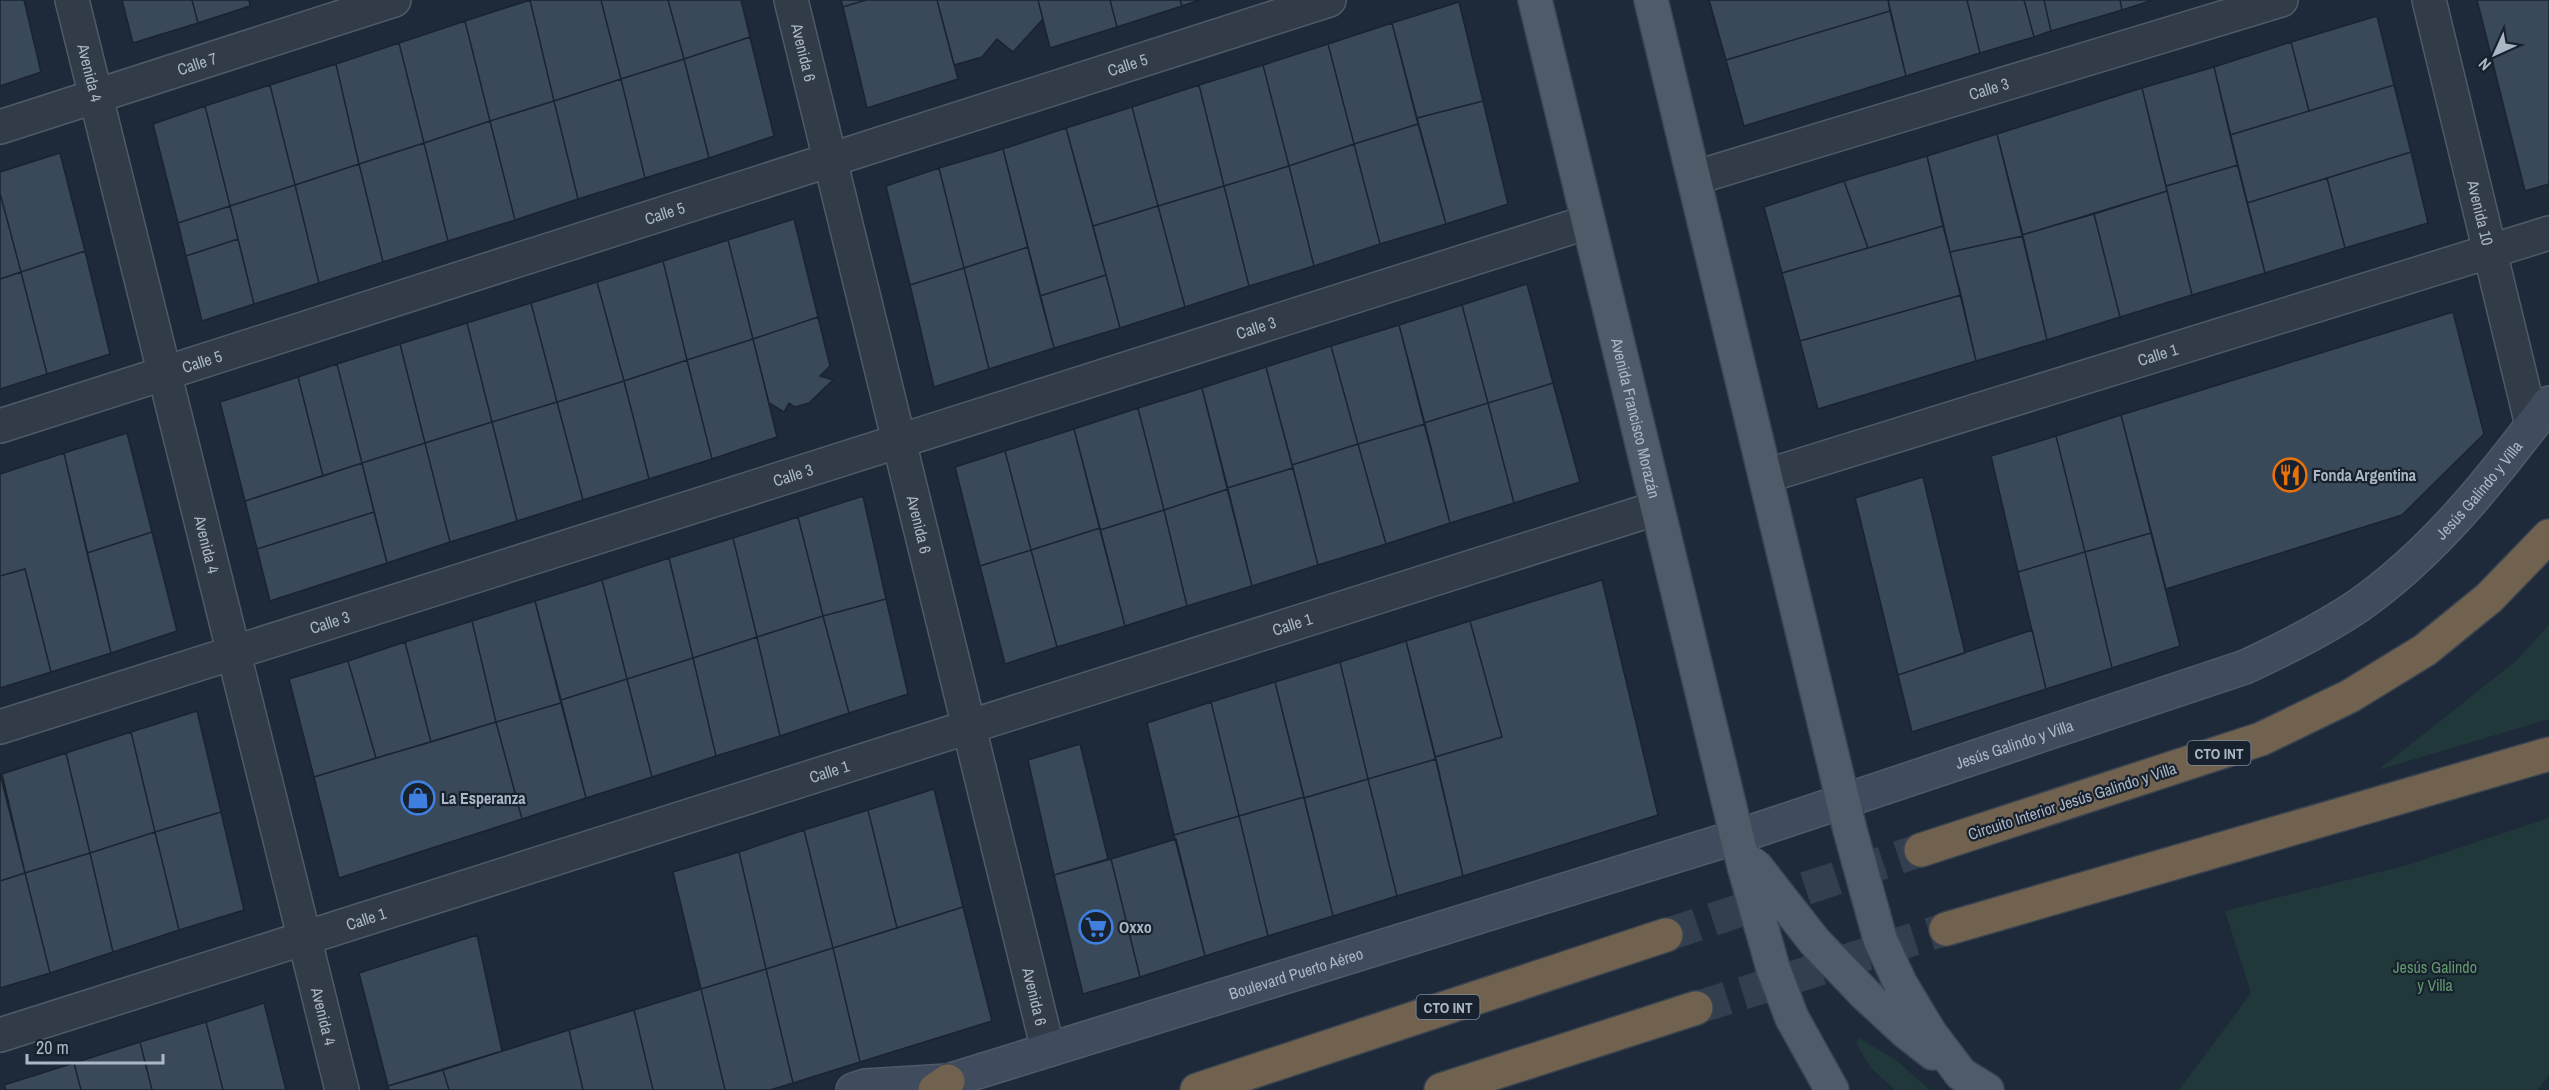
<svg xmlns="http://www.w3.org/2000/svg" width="2549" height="1090" viewBox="0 0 2549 1090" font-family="'Archivo Narrow',sans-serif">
<rect width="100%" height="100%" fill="#1e2a39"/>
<path fill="#20383a" d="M2549 625V719L2378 770 2516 661Z
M2549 818V1075L2537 1090H2179L2251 993 2225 911 2411 864Z
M1859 1038 1896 1060 1930 1090H1895L1871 1068 1856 1043Z"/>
<path fill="#3a4959" stroke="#1a2330" stroke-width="1.5" d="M0 0H24L41 72 0 86Z
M122 0H192L198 23 133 43Z
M192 0H249L250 6 198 23Z
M530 0H601L621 79 554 101Z
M530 0 554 101 490 121 465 21Z
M601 0H668L684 59 621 79Z
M668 0H741L750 37 684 59Z
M841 0H866L843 7Z
M866 0H937L958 79 867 108 843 7Z
M937 0H1038L1043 19 1013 52 997 39 982 57 954 65Z
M1038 0H1110L1117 27 1050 48Z
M1110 0H1180L1182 6 1117 27Z
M1180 0H1200L1182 6Z
M1709 0H1888L1890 11 1726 60Z
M1888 0H1967L1980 53 1906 76Z
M1967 0H2024L2034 37 1980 53Z
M2024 0H2044L2051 31 2034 37Z
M2044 0H2120L2122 10 2051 31Z
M2120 0H2153L2122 10Z
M2477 0H2549V184L2525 191Z
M1459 2 1483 101 1417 118 1392 23Z
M1890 11 1906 76 1744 126 1726 60Z
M2377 16 2394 85 2309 111 2291 42Z
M465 21 490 121 424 143 399 43Z
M1392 23 1418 124 1354 144 1328 44Z
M750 37 774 136 709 158 684 59Z
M2291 42 2309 111 2230 135 2214 67Z
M399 43 424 143 359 164 336 64Z
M1328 44 1354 144 1289 166 1263 65Z
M684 59 709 158 645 178 621 79Z
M336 64 359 164 295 185 270 85Z
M1263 65 1289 166 1224 186 1199 85Z
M2214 67 2238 165 2166 186 2142 88Z
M621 79 645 178 578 199 554 101Z
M270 85 295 185 230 206 205 106Z
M1199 85 1224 186 1158 206 1132 107Z
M2394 85 2411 152 2247 203 2230 135Z
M2142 88 2167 191 2022 235 1997 134Z
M554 101 578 199 515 220 490 121Z
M1483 101 1508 204 1446 224 1417 118Z
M205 106 230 206 178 223 153 124Z
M1132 107 1158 206 1093 226 1066 128Z
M490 121 515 220 448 241 424 143Z
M1418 124 1446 224 1380 244 1354 144Z
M1066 128 1106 275 1040 296 1003 149Z
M1997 134 2023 236 1950 252 1927 156Z
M424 143 448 241 383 262 359 164Z
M1354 144 1380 244 1314 266 1289 166Z
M1003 149 1028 247 964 268 939 168Z
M2411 152 2428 223 2345 248 2327 178Z
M60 153 85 251 21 272 0 193V172Z
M1927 156 1943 226 1868 248 1844 181Z
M359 164 383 262 319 283 295 185Z
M2238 165 2265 273 2192 295 2166 186Z
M1289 166 1314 266 1249 286 1224 186Z
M939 168 964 268 910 285 886 186Z
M2327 178 2345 248 2265 273 2247 203Z
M1844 181 1868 248 1782 273 1764 207Z
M295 185 319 283 254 304 230 206Z
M1224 186 1249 286 1185 307 1158 206Z
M2167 191 2192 295 2120 317 2094 214Z
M0 193 21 272 0 279Z
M230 206 238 239 186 256 178 223Z
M1158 206 1185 307 1120 328 1093 226Z
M2094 214 2120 317 2047 340 2022 235Z
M794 219 818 317 753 339 728 240Z
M1943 226 1961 295 1800 341 1782 273Z
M2023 236 2047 340 1976 361 1950 252Z
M238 239 254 304 202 321 186 256Z
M728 240 753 339 687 360 663 261Z
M1028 247 1054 348 989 369 964 268Z
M85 251 110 354 47 374 21 272Z
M663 261 687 360 624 381 597 282Z
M964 268 989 369 934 387 910 285Z
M21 272 47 374 0 389V279Z
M1106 275 1120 328 1054 348 1040 296Z
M597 282 624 381 557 402 531 303Z
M1527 284 1553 383 1488 403 1462 305Z
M1961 295 1976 361 1818 409 1800 341Z
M531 303 557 402 492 422 467 323Z
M1462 305 1488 403 1424 423 1399 325Z
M2453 312 2484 434 2402 515 2166 589 2121 415Z
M818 317 830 366 820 376 833 380 809 403 795 407 789 403 784 412 769 403 753 339Z
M467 323 492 422 425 443 400 344Z
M1399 325 1425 424 1358 444 1331 346Z
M753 339 777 437 712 459 687 360Z
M400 344 425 443 362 463 337 364Z
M1331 346 1358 444 1292 465 1266 367Z
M687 360 712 459 649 479 624 381Z
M337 364 362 463 323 476 298 377Z
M1266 367 1293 468 1227 488 1202 388Z
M298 377 323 476 245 501 220 402Z
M624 381 649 479 583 500 557 402Z
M1553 383 1580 482 1514 503 1488 403Z
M1202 388 1228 489 1164 510 1138 408Z
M557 402 583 500 517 521 492 422Z
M1488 403 1514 503 1450 523 1424 423Z
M1138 408 1164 510 1100 530 1074 429Z
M2121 415 2151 533 2085 552 2056 436Z
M492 422 517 521 450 542 425 443Z
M1425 424 1450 523 1386 544 1358 444Z
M1074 429 1100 528 1031 550 1005 451Z
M127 433 152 532 87 553 64 453Z
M2056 436 2085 552 2018 572 1991 456Z
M425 443 450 542 387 563 362 463Z
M1358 444 1386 544 1318 565 1292 465Z
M1005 451 1031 550 980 566 955 467Z
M64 453 111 653 51 672 25 569 0 576V474Z
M362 463 374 512 257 549 245 501Z
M1293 468 1318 565 1252 586 1227 488Z
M1923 477 1965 653 1898 675 1855 498Z
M1228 489 1252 586 1187 606 1164 510Z
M863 496 886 599 823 616 798 517Z
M1164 510 1187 606 1125 626 1100 530Z
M374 512 387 563 270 601 257 549Z
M798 517 823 616 757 637 733 538Z
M1100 528 1125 626 1057 647 1031 550Z
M152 532 177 631 111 653 87 553Z
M2151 533 2180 646 2112 668 2085 552Z
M733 538 757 637 693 658 669 558Z
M1031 550 1057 647 1005 664 980 566Z
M2085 552 2112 668 2046 689 2018 572Z
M669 558 693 658 627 679 602 580Z
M25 569 51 672 0 688V576Z
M602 580 627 679 561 700 535 601Z
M1602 580 1658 815 1463 876 1435 757 1502 737 1470 621Z
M886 599 908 694 849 713 823 616Z
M535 601 561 703 496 722 472 621Z
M823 616 849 713 780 736 757 637Z
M472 621 496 722 431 742 405 642Z
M1470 621 1502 737 1435 757 1406 641Z
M2032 630 2046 689 1912 732 1898 675Z
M757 637 780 736 716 756 693 658Z
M1406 641 1436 759 1368 779 1340 662Z
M405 642 431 742 376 758 348 661Z
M693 658 716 756 652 777 627 679Z
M348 661 376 758 314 777 289 679Z
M1340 662 1368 779 1304 798 1275 682Z
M627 679 652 777 586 798 561 700Z
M1275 682 1304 797 1239 816 1211 702Z
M1211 702 1239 816 1174 835 1147 723Z
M561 703 586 798 522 819 496 722Z
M197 711 221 812 155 832 131 732Z
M496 722 522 819 339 878 314 777Z
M131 732 155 832 90 853 66 753Z
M1080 744 1108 859 1054 875 1028 760Z
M66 753 90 853 25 873 2 774Z
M1436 759 1463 876 1397 896 1368 779Z
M0 774 25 873 0 881Z
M1368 779 1397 896 1333 916 1304 798Z
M934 789 963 907 897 928 868 810Z
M1304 797 1333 916 1268 936 1239 816Z
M868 810 897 928 833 948 804 830Z
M221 812 244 910 179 930 155 832Z
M1239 816 1268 936 1205 956 1174 835Z
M804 830 833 948 766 969 739 852Z
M155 832 179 930 113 952 90 853Z
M1176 839 1205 956 1140 977 1111 859Z
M739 852 766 969 701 989 673 872Z
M90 853 113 952 50 973 25 873Z
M1111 859 1140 977 1083 994 1054 875Z
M25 873 50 973 0 988V881Z
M963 907 992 1021 860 1062 833 948Z
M477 935 502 1051 388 1086 359 973Z
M833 948 860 1062 793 1083 766 969Z
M766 969 793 1083 770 1090H725L701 989Z
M701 989 725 1090H653L634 1010Z
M264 1003 286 1090H223L206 1022Z
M634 1010 653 1090H583L569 1030Z
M206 1022 223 1090H152L140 1042Z
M569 1030 583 1090H449L443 1070Z
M140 1042 152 1090H81L74 1063Z
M74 1063 81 1090H6L4 1085Z
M443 1070 449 1090H389L388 1086Z"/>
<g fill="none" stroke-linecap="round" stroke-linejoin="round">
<path stroke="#333f4e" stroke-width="33" stroke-dasharray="33 16" stroke-linecap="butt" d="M1666 935 1921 850
M1696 1008 1946 929"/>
<defs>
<g id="street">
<path id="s1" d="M72 0 342 1090"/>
<path id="s2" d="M791 0 1048 1050"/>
<path id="s3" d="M2429 0 2532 425"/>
<path id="s4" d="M0 127 394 0"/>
<path id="s5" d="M1694 178 2281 0"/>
<path id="s6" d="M0 426 1329 0"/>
<path id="s7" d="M1766 476 2549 233"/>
<path id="s8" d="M0 727 1588 222"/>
<path id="s9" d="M0 1035 1657 508"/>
</g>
<g id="secondary">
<path id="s10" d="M853 1090 865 1086 948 1081 1736 837 2245 667C2284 649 2322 630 2358 606 2435 552 2493 477 2549 403"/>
</g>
<g id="primary">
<path id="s11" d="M1535 0 1744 866"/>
<path d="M1651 0 1850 830"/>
<path d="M1900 983 1930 1033 1961 1074 1987 1090"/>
<path d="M1865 994 1905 1031 1933 1053"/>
<path d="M1792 1018 1832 1090"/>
</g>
<path id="highway" d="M1921 850 2261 739 2350 696 2425 650 2489 598 2549 536
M1946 929 2549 754
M935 1090 948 1081
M1197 1090 1666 935
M1441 1090 1696 1008"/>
</defs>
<use href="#street" stroke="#4f5a67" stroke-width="36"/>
<use href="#secondary" stroke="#4f5a67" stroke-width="36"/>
<use href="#primary" stroke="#3b4553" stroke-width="36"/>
<use href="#highway" stroke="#3a4451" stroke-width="36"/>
<use href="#street" stroke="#323c49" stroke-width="33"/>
<use href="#secondary" stroke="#404b5d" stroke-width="33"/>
<use href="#primary" stroke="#505b6a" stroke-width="33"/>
<use href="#highway" stroke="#70624e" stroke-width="33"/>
<defs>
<path id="primary-bridge" d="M1850 830 1880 939 1900 983
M1754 864 1815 942 1865 994
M1744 866 1773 968 1792 1018"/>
</defs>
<use href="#primary-bridge" stroke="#3b4553" stroke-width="36" stroke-linecap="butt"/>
<use href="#primary-bridge" stroke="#505b6a" stroke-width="33"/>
</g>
<defs>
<symbol id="restaurant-ring" viewBox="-11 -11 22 22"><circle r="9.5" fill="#18212e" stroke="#e8710a" stroke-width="1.5"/><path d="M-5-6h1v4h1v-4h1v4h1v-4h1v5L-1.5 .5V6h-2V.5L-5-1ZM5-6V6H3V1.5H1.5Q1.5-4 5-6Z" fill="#e8710a"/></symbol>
<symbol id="shop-ring" viewBox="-11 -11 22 22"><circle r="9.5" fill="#18212e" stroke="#3f7fe0" stroke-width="1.5"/><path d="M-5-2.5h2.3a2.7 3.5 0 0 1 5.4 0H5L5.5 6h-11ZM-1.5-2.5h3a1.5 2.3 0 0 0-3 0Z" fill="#3f7fe0"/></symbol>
<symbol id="supermarket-ring" viewBox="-11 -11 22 22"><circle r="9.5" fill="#18212e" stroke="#3f7fe0" stroke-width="1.5"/><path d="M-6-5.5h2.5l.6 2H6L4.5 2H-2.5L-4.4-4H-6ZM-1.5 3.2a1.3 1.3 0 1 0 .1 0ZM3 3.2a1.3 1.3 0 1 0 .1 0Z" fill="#3f7fe0"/></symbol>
</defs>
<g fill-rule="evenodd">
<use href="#restaurant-ring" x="2271" y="456" width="38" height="38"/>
<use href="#shop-ring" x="399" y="779" width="38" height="38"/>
<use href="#supermarket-ring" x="1077" y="908" width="38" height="38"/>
</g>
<g text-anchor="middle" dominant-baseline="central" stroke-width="4.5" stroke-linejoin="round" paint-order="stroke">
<g fill="#18212e" stroke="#808a98" stroke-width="1.5">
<rect x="2187.5" y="741" width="63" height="24" rx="4.5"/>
<rect x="1416.5" y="995" width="63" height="24" rx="4.5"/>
</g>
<g font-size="15" font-weight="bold" fill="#acb7c6">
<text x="2219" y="753">CTO INT</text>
<text x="1448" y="1007">CTO INT</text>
</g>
<g font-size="16" fill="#acb7c6" stroke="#18212e">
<text stroke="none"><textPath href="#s2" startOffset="54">Avenida 6</textPath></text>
<text stroke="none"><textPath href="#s4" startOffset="207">Calle 7</textPath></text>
<text stroke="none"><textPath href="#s6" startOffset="1184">Calle 5</textPath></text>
<text stroke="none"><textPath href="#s1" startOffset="75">Avenida 4</textPath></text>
<text stroke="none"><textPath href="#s5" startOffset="308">Calle 3</textPath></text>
<text stroke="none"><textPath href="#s3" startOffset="219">Avenida 10</textPath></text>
<text stroke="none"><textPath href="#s6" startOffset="698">Calle 5</textPath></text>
<text stroke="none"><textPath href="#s8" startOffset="1318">Calle 3</textPath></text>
<text stroke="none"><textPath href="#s7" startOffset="410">Calle 1</textPath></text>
<text stroke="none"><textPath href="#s6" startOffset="212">Calle 5</textPath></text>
<text stroke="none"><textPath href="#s11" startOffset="430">Avenida Francisco Morazán</textPath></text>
<text stroke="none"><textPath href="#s8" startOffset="832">Calle 3</textPath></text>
<text stroke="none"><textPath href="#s10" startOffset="1754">Jesús Galindo y Villa</textPath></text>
<text stroke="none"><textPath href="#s2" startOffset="540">Avenida 6</textPath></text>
<text stroke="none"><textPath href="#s1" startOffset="561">Avenida 4</textPath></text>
<text stroke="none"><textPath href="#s8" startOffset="346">Calle 3</textPath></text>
<text stroke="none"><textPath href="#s9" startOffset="1356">Calle 1</textPath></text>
<text stroke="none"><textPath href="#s10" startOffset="1214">Jesús Galindo y Villa</textPath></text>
<text stroke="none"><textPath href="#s9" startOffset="870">Calle 1</textPath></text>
<text transform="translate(2072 801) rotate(-18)">Circuito Interior Jesús Galindo y Villa</text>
<text stroke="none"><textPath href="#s9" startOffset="384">Calle 1</textPath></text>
<text stroke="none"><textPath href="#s10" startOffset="460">Boulevard Puerto Aéreo</textPath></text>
<text stroke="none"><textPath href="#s2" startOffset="1026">Avenida 6</textPath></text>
<text stroke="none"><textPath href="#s1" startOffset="1047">Avenida 4</textPath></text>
</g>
<g font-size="16" font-weight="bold" fill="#acb7c6" stroke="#18212e" text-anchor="start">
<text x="2313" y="475">Fonda Argentina</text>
<text x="441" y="798">La Esperanza</text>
<text x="1119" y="927">Oxxo</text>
</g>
<g font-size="16" fill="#62986d" stroke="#18212e">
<text x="2435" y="967">Jesús Galindo<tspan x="2435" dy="18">y Villa</tspan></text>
</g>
</g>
<g transform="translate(2495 54) rotate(225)" stroke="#18212e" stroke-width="4.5" paint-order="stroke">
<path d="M0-4.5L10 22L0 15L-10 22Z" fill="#acb7c6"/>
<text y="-9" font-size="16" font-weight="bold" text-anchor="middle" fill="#acb7c6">N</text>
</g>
<path d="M27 1054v9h136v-9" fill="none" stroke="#acb7c6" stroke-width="3"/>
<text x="36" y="1054" font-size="18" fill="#acb7c6" stroke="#18212e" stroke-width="4.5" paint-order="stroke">20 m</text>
</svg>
